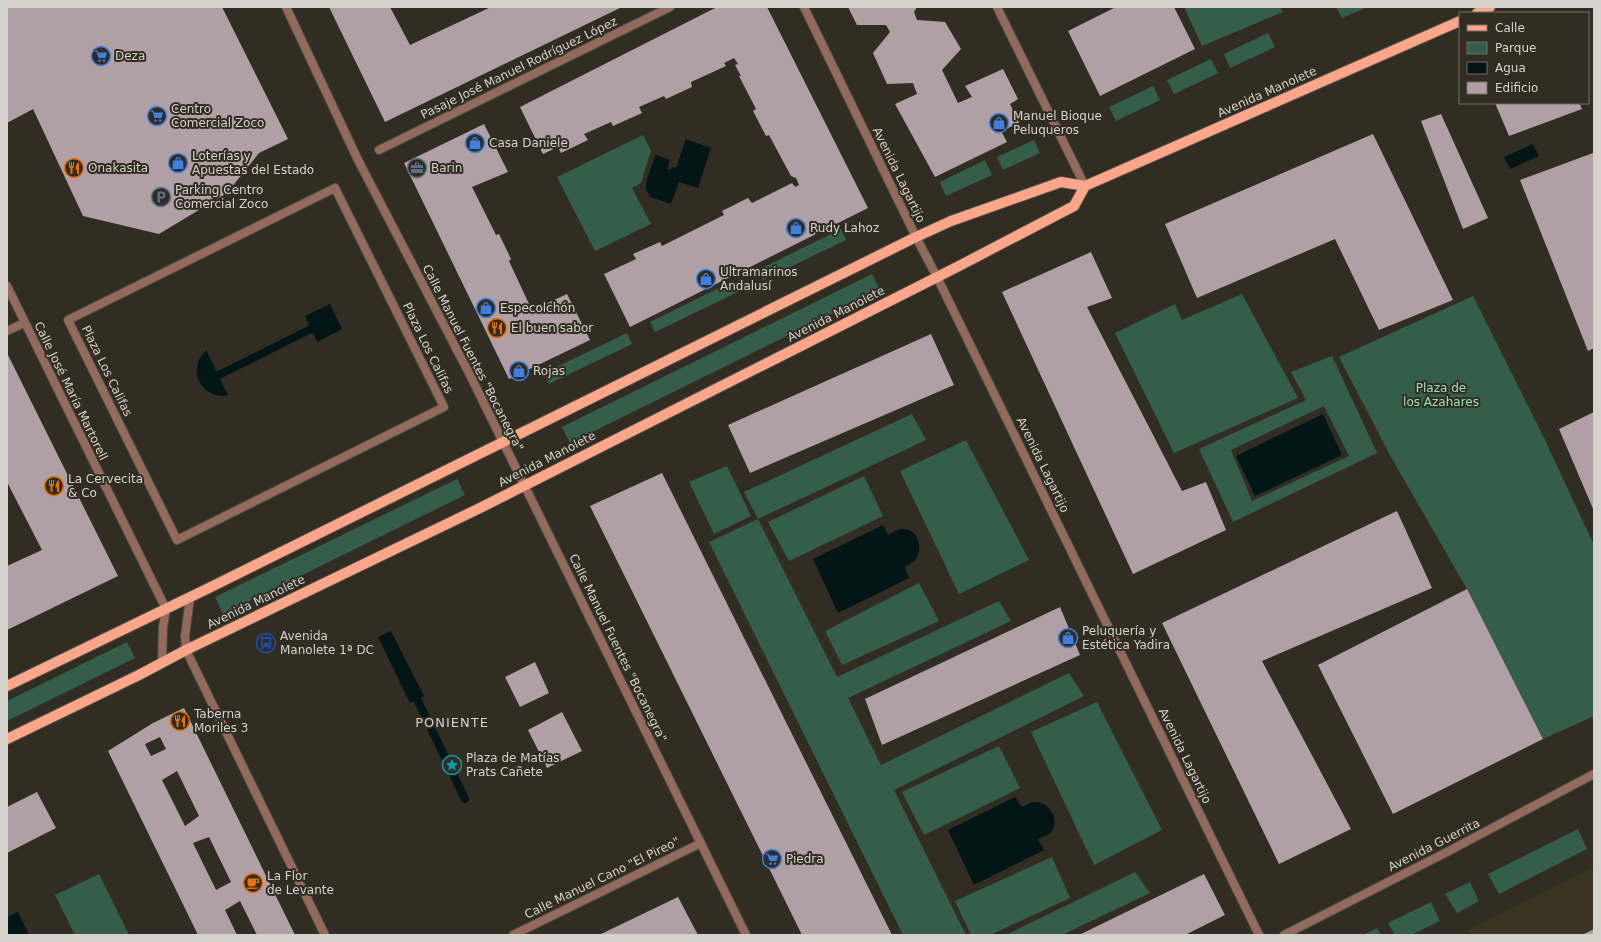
<svg xmlns="http://www.w3.org/2000/svg" width="1601" height="942" viewBox="0 0 1601 942" font-family="'DejaVu Sans',sans-serif">
<rect width="100%" height="100%" fill="#322d22"/>
<path fill="#3c3423" d="M1594 867V935H1471L1468 930Z"/>
<path fill="#355e4a" fill-rule="evenodd" d="M1184 7H1280L1283 12 1202 46Z
M1336 7H1368L1342 18Z
M1268 33 1275 47 1230 68 1224 54Z
M1211 59 1218 73 1174 94 1167 80Z
M1153 86 1160 100 1116 121 1109 107Z
M643 135 651 151 641 183 632 188 651 224 595 251 557 177Z
M1034 140 1040 153 1003 170 997 157Z
M985 160 992 175 946 196 940 182Z
M841 229 846 240 763 280 758 270Z
M872 274 880 290 570 443 562 427Z
M733 281 738 292 655 332 650 322Z
M1242 294 1298 398 1174 453 1115 333 1175 304 1182 320Z
M1473 296 1545 440 1594 545V716L1543 739 1467 589 1391 457 1339 357Z
M627 333 632 344 549 384 544 373Z
M1332 356 1377 453 1233 522 1199 449 1306 400 1291 372ZM1324 406 1349 456 1252 501 1231 450Z
M912 414 926 440 758 519 837 677 999 601 1011 621 848 698 881 765 1069 673 1084 696 894 790 966 935H903L709 542 758 519 744 492Z
M966 440 1029 560 959 594 900 471Z
M727 466 751 516 714 534 689 482Z
M864 476 883 516 789 561 768 522Z
M457 479 465 495 223 614 215 597Z
M919 583 939 621 842 665 825 631Z
M127 642 135 658 7 721V701Z
M1097 702 1162 830 1094 865 1031 732Z
M999 746 1020 788 924 835 902 792Z
M1578 829 1587 849 1499 894 1488 874Z
M1052 857 1070 898 990 935H971L955 901Z
M1135 872 1150 893 1062 935H1006Z
M99 874 129 935H75L55 895Z
M1470 882 1479 901 1457 913 1445 894Z
M1431 902 1440 921 1411 935H1395L1388 923Z
M1377 928 1381 935H1363Z"/>
<path fill="#031516" d="M686 139 711 148 698 188 679 182 671 204 650 197C649 194 646 190 646 188 645 182 653 163 656 155L670 160 667 169 671 170 672 167 676 168Z
M1533 144 1539 156 1510 169 1504 157Z
M330 304 342 329 317 342 305 316Z
M206 350 228 395C210 400 192 382 198 363 199 358 203 354 206 350Z
M1323 414 1342 455 1255 496 1236 456Z
M883 525 888 535C893 532 898 529 903 529 917 529 923 545 917 557 915 562 909 564 905 567L909 578 838 613 813 559Z
M391 631 424 696 410 703 378 637Z
M1015 797 1022 807C1026 805 1030 802 1034 802 1049 801 1062 821 1050 833 1047 836 1042 837 1038 839L1044 850 974 885 948 830Z
M18 912 29 935H7V917Z"/>
<g fill="none" stroke-linecap="round" stroke-linejoin="round">
<path stroke="#031516" stroke-width="8" d="M219 375 311 329
M417 699 465 799"/>
</g>
<path fill="#b0a0a6" fill-rule="evenodd" d="M7 7H222L288 139 259 153 227 193 159 234 83 216 33 109 7 123Z
M329 7H390L410 45 491 7H622L385 122Z
M717 7H767L868 208 630 327 604 274 636 259 633 254 660 242 662 246 724 215 722 211 748 198 752 203 792 183 795 187 799 185 796 178 791 176 769 135 766 136 753 111 756 109 739 76H741L735 65 738 64 734 58 724 63 726 66 691 82 692 87 666 99 664 96 639 107 642 113 613 126 611 122 584 134 588 140 561 153 558 147 543 154 520 107Z
M848 7H917L914 12 917 20 945 22 961 49 942 70 958 103 972 97 965 86 1003 69 1018 99 1010 104 1019 123 1001 131 1007 142 935 177 895 104 917 94 913 83 887 84 873 53 890 32 886 25H857Z
M1116 7H1174L1195 49 1100 96 1068 31Z
M1495 103H1579L1582 109 1509 136Z
M1441 114 1488 218 1463 229 1421 121Z
M484 124 508 172 472 187 496 235 499 234 511 259 509 261 529 304 528 306 531 313 536 311 537 308 567 294 590 340 509 379 404 163Z
M1373 134 1453 300 1379 330 1335 239 1197 298 1165 224Z
M1593 153 1594 156V348L1588 351 1520 180Z
M1091 252 1112 298 1087 307 1182 491 1206 482 1226 530 1133 574 1002 292Z
M931 334 954 385 750 473 728 425Z
M7 353 118 576 7 630V566L42 550 7 482Z
M1594 412V511L1559 429Z
M662 473 892 935H802L590 506Z
M1397 511 1432 588 1262 661 1351 829 1279 864 1162 623Z
M1467 589 1543 739 1393 814 1318 665Z
M1060 607 1080 655 882 745 865 699Z
M535 662 549 693 520 707 505 677Z
M184 708 295 935H257L240 901 225 910 237 935H198L108 751 153 723ZM160 737 166 749 151 756 145 744ZM177 771 199 816 185 826 162 780ZM209 837 231 882 216 890 193 843Z
M562 712 582 751 547 768 528 730Z
M37 792 56 828 7 853V807Z
M1204 874 1225 915 1185 935H1079Z
M678 897 698 935H599Z
M1594 929V935H1582Z"/>
<g fill="none" stroke-linecap="round" stroke-linejoin="round">
<defs>
<path id="pedestrian" d="M379 150 670 7
M335 188 444 407 177 540 68 320Z
M7 331 24 323"/>
<path id="minor" d="M997 7 1085 186
M7 286 166 609 163 627 162 663
M190 598 185 636 186 650 325 935
M513 935 701 843"/>
<path id="tertiary" d="M286 7 358 160 470 375 746 935
M804 7 916 237 937 277 1259 935
M1284 935 1447 852 1594 774"/>
<path id="primary" d="M1477 13 1490 7
M7 686 215 585 916 237 951 221 1061 182 1085 186 1460 21
M7 739 139 675 186 650 482 507 959 266 1074 206 1085 186"/>
</defs>
<use href="#pedestrian" stroke="#4f4b40" stroke-width="10"/>
<use href="#minor" stroke="#4f4b40" stroke-width="10"/>
<use href="#tertiary" stroke="#4f4b40" stroke-width="10"/>
<use href="#primary" stroke="#4f4b40" stroke-width="12"/>
<use href="#pedestrian" stroke="#936b5d" stroke-width="8"/>
<use href="#minor" stroke="#936b5d" stroke-width="8"/>
<use href="#tertiary" stroke="#936b5d" stroke-width="8"/>
<use href="#primary" stroke="#f9a68a" stroke-width="10"/>
</g>
<defs>
<symbol id="supermarket-ring" viewBox="-11 -11 22 22"><circle r="9.5" fill="#322d22" stroke="#3f7fe0" stroke-width="1.5"/><path d="M-6-5.5h2.5l.6 2H6L4.5 2H-2.5L-4.4-4H-6ZM-1.5 3.2a1.3 1.3 0 1 0 .1 0ZM3 3.2a1.3 1.3 0 1 0 .1 0Z" fill="#3f7fe0"/></symbol>
<symbol id="shop-ring" viewBox="-11 -11 22 22"><circle r="9.5" fill="#322d22" stroke="#3f7fe0" stroke-width="1.5"/><path d="M-5-2.5h2.3a2.7 3.5 0 0 1 5.4 0H5L5.5 6h-11ZM-1.5-2.5h3a1.5 2.3 0 0 0-3 0Z" fill="#3f7fe0"/></symbol>
<symbol id="restaurant-ring" viewBox="-11 -11 22 22"><circle r="9.5" fill="#322d22" stroke="#e8710a" stroke-width="1.5"/><path d="M-5-6h1v4h1v-4h1v4h1v-4h1v5L-1.5 .5V6h-2V.5L-5-1ZM5-6V6H3V1.5H1.5Q1.5-4 5-6Z" fill="#e8710a"/></symbol>
<symbol id="office-ring" viewBox="-11 -11 22 22"><circle r="9.5" fill="#322d22" stroke="#5c6f8a" stroke-width="1.5"/><path d="M-6-3h4V-5.5h4V-3h4V5H-6ZM-1-4.5V-3h2v-1.5ZM-6 0V1H6V0Z" fill="#5c6f8a"/></symbol>
<symbol id="parking-ring" viewBox="-11 -11 22 22"><circle r="9.5" fill="#322d22" stroke="#5c6f8a" stroke-width="1.5"/><path d="M-3.5-5.5H1a3.5 3.5 0 0 1 0 7H-1V5.5H-3.5ZM-1-3.4V-.6H.8a1.4 1.4 0 0 0 0-2.8Z" fill="#5c6f8a"/></symbol>
<symbol id="bus-ring" viewBox="-11 -11 22 22"><circle r="9.5" fill="#322d22" stroke="#1a4fb4" stroke-width="1.5"/><path d="M-5-6H5V4H4V6H2V4H-2V6H-4V4H-5ZM-3.5-4V0h7V-4ZM-3.5 1.2v1.5H-2V1.2ZM2 1.2v1.5H3.5V1.2Z" fill="#1a4fb4"/></symbol>
<symbol id="sight-ring" viewBox="-11 -11 22 22"><circle r="9.5" fill="#322d22" stroke="#0f9aa8" stroke-width="1.5"/><path d="M0-6L1.8-2.2L6-1.7L2.9 1.2L3.7 5.4L0 3.3L-3.7 5.4L-2.9 1.2L-6-1.7L-1.8-2.2Z" fill="#0f9aa8"/></symbol>
<symbol id="cafe-ring" viewBox="-11 -11 22 22"><circle r="9.5" fill="#322d22" stroke="#e8710a" stroke-width="1.5"/><path d="M-5.5-4.5H6V0H3Q3 3.5 0 3.5H-2.5Q-5.5 3.5-5.5 0ZM3-3.2v2h1.7v-2ZM-6 4.5H4V6H-6Z" fill="#e8710a"/></symbol>
</defs>
<g fill-rule="evenodd">
<use href="#supermarket-ring" x="90" y="45" width="22" height="22"/>
<use href="#supermarket-ring" x="146" y="105" width="22" height="22"/>
<use href="#shop-ring" x="988" y="112" width="22" height="22"/>
<use href="#shop-ring" x="464" y="132" width="22" height="22"/>
<use href="#shop-ring" x="167" y="152" width="22" height="22"/>
<use href="#restaurant-ring" x="63" y="157" width="22" height="22"/>
<use href="#office-ring" x="406" y="157" width="22" height="22"/>
<use href="#parking-ring" x="150" y="186" width="22" height="22"/>
<use href="#shop-ring" x="785" y="217" width="22" height="22"/>
<use href="#shop-ring" x="695" y="268" width="22" height="22"/>
<use href="#shop-ring" x="475" y="297" width="22" height="22"/>
<use href="#restaurant-ring" x="486" y="317" width="22" height="22"/>
<use href="#shop-ring" x="508" y="360" width="22" height="22"/>
<use href="#restaurant-ring" x="43" y="475" width="22" height="22"/>
<use href="#shop-ring" x="1057" y="627" width="22" height="22"/>
<use href="#bus-ring" x="255" y="632" width="22" height="22"/>
<use href="#restaurant-ring" x="169" y="710" width="22" height="22"/>
<use href="#sight-ring" x="441" y="754" width="22" height="22"/>
<use href="#supermarket-ring" x="761" y="848" width="22" height="22"/>
<use href="#cafe-ring" x="242" y="872" width="22" height="22"/>
</g>
<g text-anchor="middle" dominant-baseline="central" stroke-width="4" stroke-linejoin="round" paint-order="stroke">
<g font-size="12" fill="#d5d2cb" stroke="#322d22" text-anchor="start">
<text x="115" y="56">Deza</text>
<text x="171" y="109">Centro<tspan x="171" dy="14">Comercial Zoco</tspan></text>
<text x="1013" y="116">Manuel Bioque<tspan x="1013" dy="14">Peluqueros</tspan></text>
<text x="489" y="143">Casa Daniele</text>
<text x="192" y="156">Loterías y<tspan x="192" dy="14">Apuestas del Estado</tspan></text>
<text x="88" y="168">Onakasita</text>
<text x="431" y="168">Barin</text>
<text x="175" y="190">Parking Centro<tspan x="175" dy="14">Comercial Zoco</tspan></text>
<text x="810" y="228">Rudy Lahoz</text>
<text x="720" y="272">Ultramarinos<tspan x="720" dy="14">Andalusí</tspan></text>
<text x="500" y="308">Especolchón</text>
<text x="511" y="328">El buen sabor</text>
<text x="533" y="371">Rojas</text>
<text x="68" y="479">La Cervecita<tspan x="68" dy="14">&amp; Co</tspan></text>
<text x="1082" y="631">Peluquería y<tspan x="1082" dy="14">Estética Yadira</tspan></text>
<text x="280" y="636">Avenida<tspan x="280" dy="14">Manolete 1ª DC</tspan></text>
<text x="194" y="714">Taberna<tspan x="194" dy="14">Moriles 3</tspan></text>
<text x="466" y="758">Plaza de Matías<tspan x="466" dy="14">Prats Cañete</tspan></text>
<text x="786" y="859">Piedra</text>
<text x="267" y="876">La Flor<tspan x="267" dy="14">de Levante</tspan></text>
</g>
<g font-size="12" fill="#d5d2cb" stroke="#322d22">
<text transform="translate(519 68) rotate(-26)">Pasaje José Manuel Rodríguez López</text>
<text transform="translate(1267 92) rotate(-24)">Avenida Manolete</text>
<text transform="translate(899 175) rotate(64)">Avenida Lagartijo</text>
<text transform="translate(836 314) rotate(-27)">Avenida Manolete</text>
<text transform="translate(428 348) rotate(64)">Plaza Los Califas</text>
<text transform="translate(473 358) rotate(63)">Calle Manuel Fuentes "Bocanegra"</text>
<text transform="translate(107 371) rotate(64)">Plaza Los Califas</text>
<text transform="translate(71 391) rotate(64)">Calle José María Martorell</text>
<text transform="translate(547 459) rotate(-27)">Avenida Manolete</text>
<text transform="translate(1043 465) rotate(64)">Avenida Lagartijo</text>
<text transform="translate(256 602) rotate(-26)">Avenida Manolete</text>
<text transform="translate(618 648) rotate(64)">Calle Manuel Fuentes "Bocanegra"</text>
<text transform="translate(1185 756) rotate(64)">Avenida Lagartijo</text>
<text transform="translate(1434 845) rotate(-27)">Avenida Guerrita</text>
<text transform="translate(602 878) rotate(-26)">Calle Manuel Cano "El Pireo"</text>
</g>
<g font-size="12" fill="#94e1ba" stroke="#322d22">
<text x="1441" y="388">Plaza de<tspan x="1441" dy="14">los Azahares</tspan></text>
</g>
<g font-size="13" letter-spacing="1" fill="#d5d2cb" stroke="#322d22">
<text x="452" y="722">PONIENTE</text>
</g>
</g>
<rect width="1601" height="942" fill="none" stroke="#d5d2cb" stroke-width="16"/>
<rect x="1459" y="12" width="130" height="92" fill="#322d22" stroke="#736f66"/>
<rect x="1467" y="25" width="20" height="6" fill="#f9a68a" stroke="#736f66"/>
<text x="1495" y="32" font-size="12" fill="#d5d2cb">Calle</text>
<rect x="1467" y="42" width="20" height="12" fill="#355e4a" stroke="#736f66"/>
<text x="1495" y="52" font-size="12" fill="#d5d2cb">Parque</text>
<rect x="1467" y="62" width="20" height="12" fill="#031516" stroke="#736f66"/>
<text x="1495" y="72" font-size="12" fill="#d5d2cb">Agua</text>
<rect x="1467" y="82" width="20" height="12" fill="#b0a0a6" stroke="#736f66"/>
<text x="1495" y="92" font-size="12" fill="#d5d2cb">Edificio</text>
</svg>
